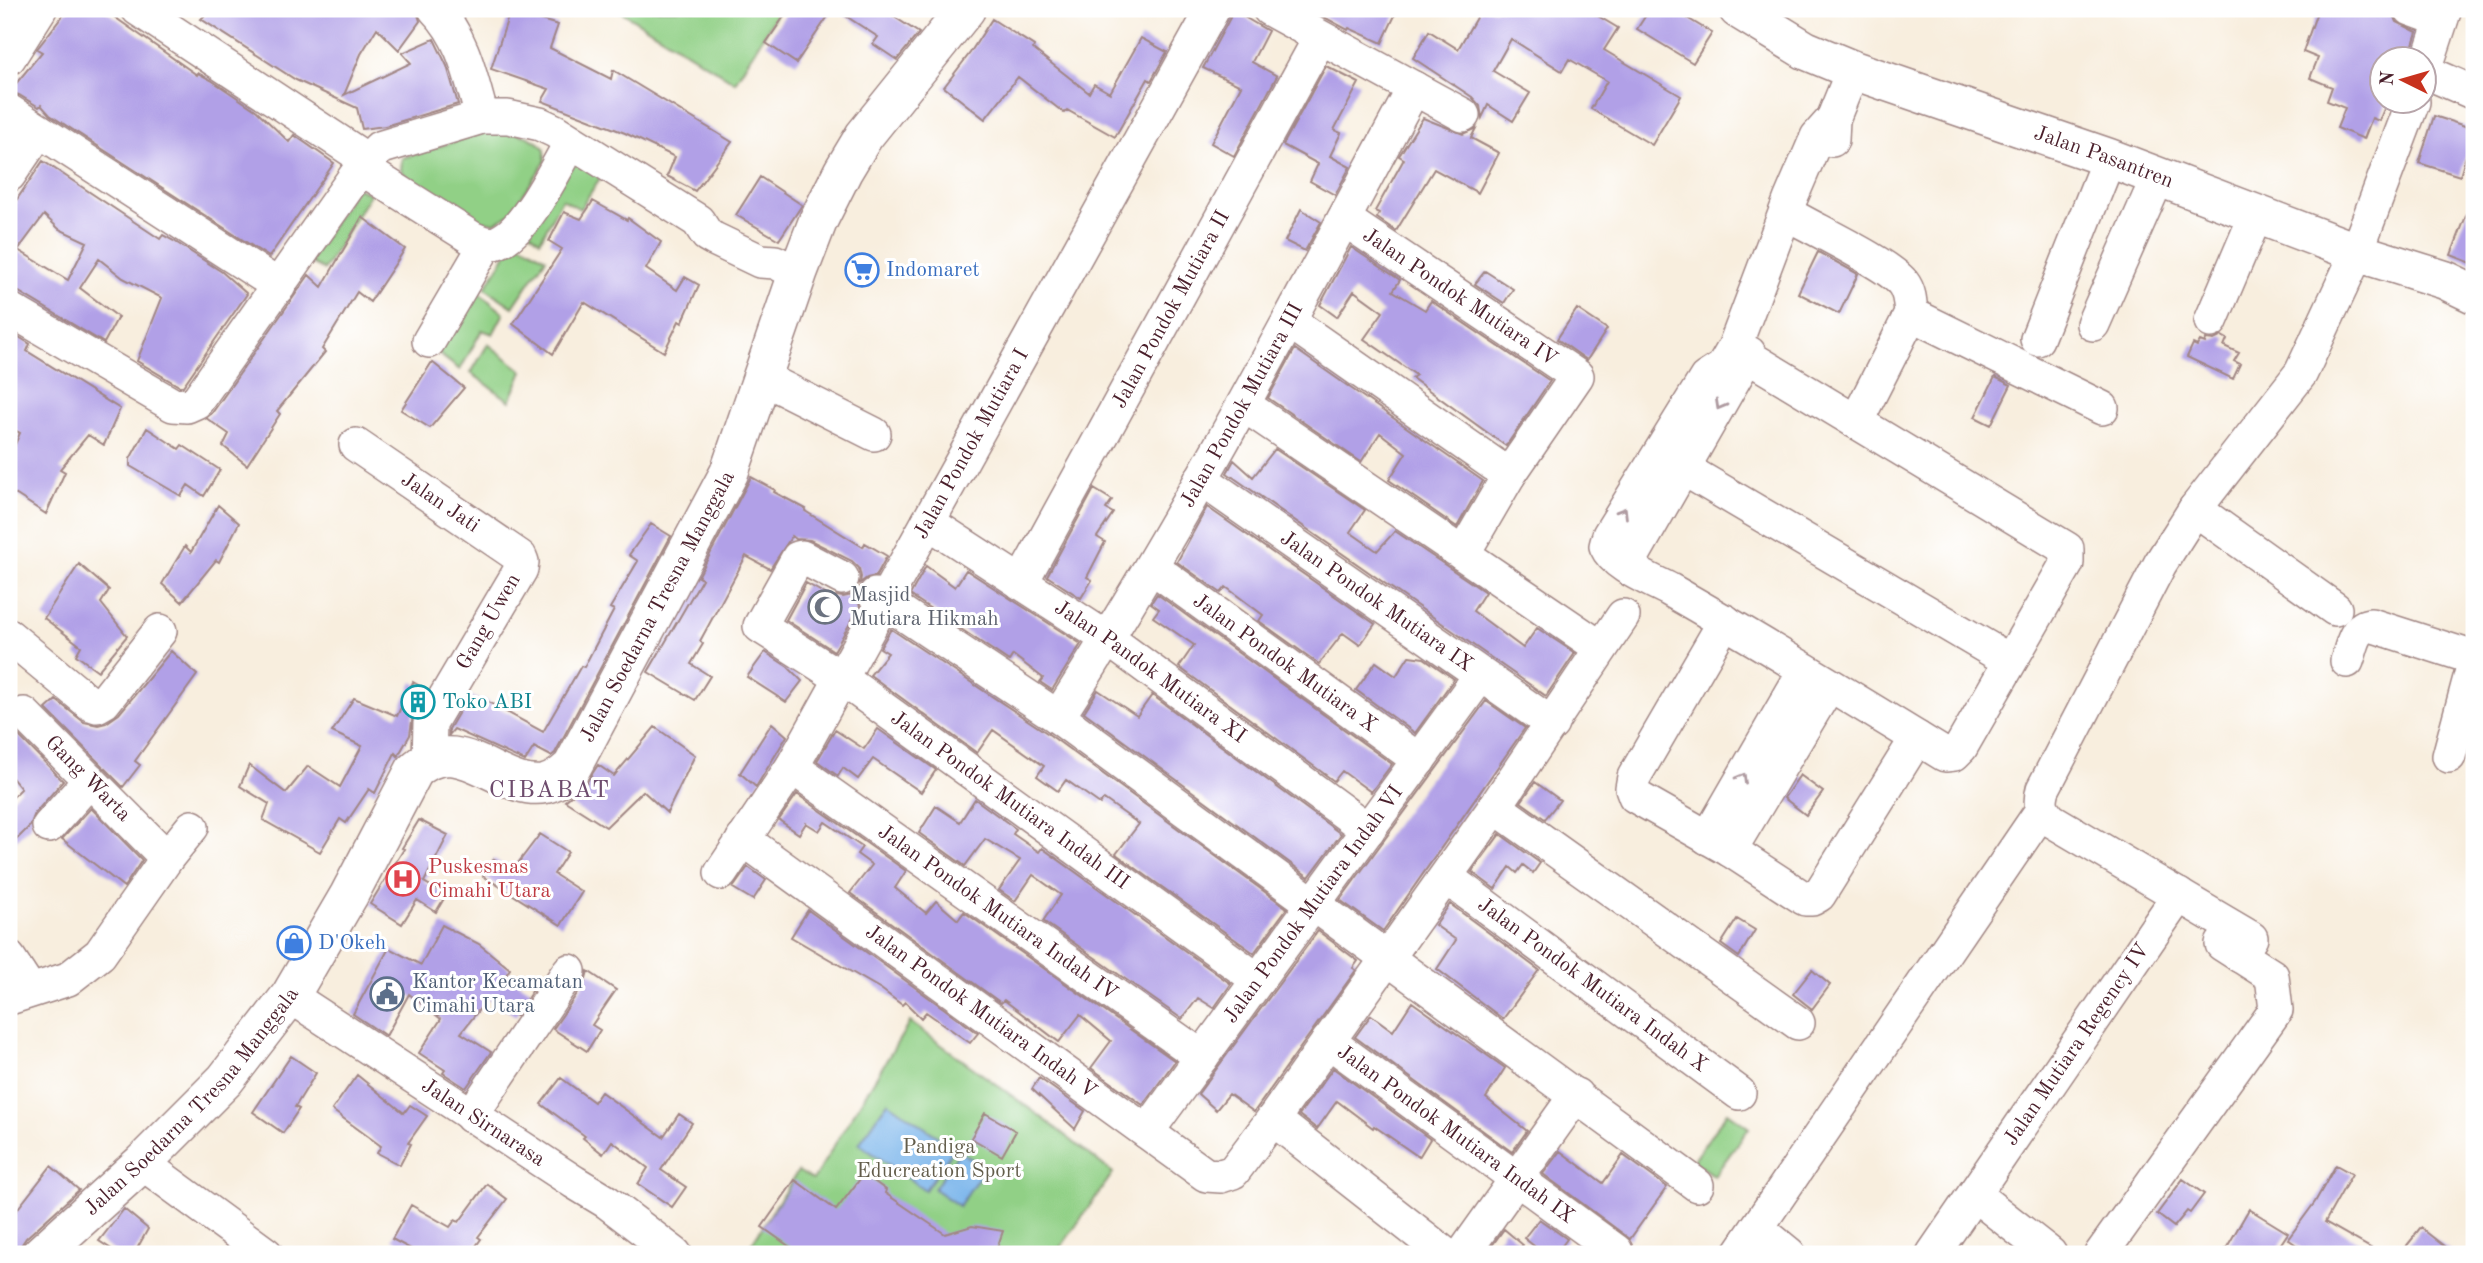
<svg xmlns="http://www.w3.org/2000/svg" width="2483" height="1263" viewBox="0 0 2483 1263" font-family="'Old Standard TT',serif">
<rect width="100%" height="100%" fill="#fff"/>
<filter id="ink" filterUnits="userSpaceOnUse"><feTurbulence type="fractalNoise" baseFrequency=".0143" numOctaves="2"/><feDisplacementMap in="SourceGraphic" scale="14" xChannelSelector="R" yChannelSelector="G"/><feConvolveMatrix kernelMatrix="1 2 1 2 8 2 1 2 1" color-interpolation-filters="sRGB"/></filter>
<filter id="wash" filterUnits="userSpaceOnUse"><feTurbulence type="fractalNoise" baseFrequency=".00686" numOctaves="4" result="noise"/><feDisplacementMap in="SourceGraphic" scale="28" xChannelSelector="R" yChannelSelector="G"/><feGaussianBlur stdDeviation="1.57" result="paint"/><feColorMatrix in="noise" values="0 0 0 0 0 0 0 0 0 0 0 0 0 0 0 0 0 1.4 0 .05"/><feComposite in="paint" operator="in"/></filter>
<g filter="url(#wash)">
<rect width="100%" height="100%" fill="#f8eede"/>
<path fill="#91d086" stroke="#6e7858" stroke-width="2" d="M617 9H780L735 82Z
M484 132C509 132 527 130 545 149V162L510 214 494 223 478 220 409 180 401 170 402 158Z
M572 159 602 175 580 209 562 199 540 241 528 230Z
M356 187 370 194 324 270 309 262Z
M515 240 546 258 513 307 485 288Z
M474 289 504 313 493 334 482 330 460 370 435 351Z
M488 344 523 371 510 401 471 373Z
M910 1022 1044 1119 1113 1173 1056 1254H745L798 1171 813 1180Z
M1727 1112 1749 1128 1714 1176 1693 1161Z"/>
<path fill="#7ab5eb" stroke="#626a8b" stroke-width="2" d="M888 1102 954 1148 925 1190 859 1144Z
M960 1151 985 1168 959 1206 934 1189Z"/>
<g id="blocks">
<path fill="#b1a0e7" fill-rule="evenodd" d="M68 9H103L197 75 198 73 211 80 257 111 289 142 294 135 334 163 269 257 50 115 41 105 39 107 19 95 9 92 42 52 37 49Z
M211 9H416L420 21 399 50 377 28 361 54 344 95 411 63 402 53 434 39 447 66 458 104 385 126 362 129 357 108 296 80 201 19Z
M789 9H833L796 63 766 43Z
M835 9H882L919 33 897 60 873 44 878 37Z
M1309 9H1398L1382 43 1349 28 1348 30Z
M1481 9H1586L1618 28 1604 50 1681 96 1652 145 1591 109 1607 81 1569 59 1562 71 1511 39 1493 71 1530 93 1513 121 1488 105 1482 118 1480 106 1472 97 1413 58 1429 31 1458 49Z
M1650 9H1672L1712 33 1693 63 1637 29Z
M2318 9H2386L2392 11 2397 22 2417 32 2408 60H2382V102H2387L2379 121 2372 118 2364 139 2337 128 2345 108 2327 101 2332 87 2310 78 2318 58 2303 52Z
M1232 10 1268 31 1252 62 1277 76 1234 156 1211 143 1241 86 1203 68 1230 18Z
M510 11 558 25 550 48 611 79 613 70 732 142 695 191 667 176 675 157 625 133 542 101 549 89 491 69Z
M992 19 1034 46 1033 49 1089 93 1094 84 1110 93 1141 38 1167 52 1151 81 1148 79 1115 137 1067 110 1064 113 1018 77 985 119 944 87 970 53Z
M1326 66 1359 83 1334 130 1341 133 1330 156 1350 167 1335 195 1310 181 1318 164 1283 145Z
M2434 116 2474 129 2460 176 2419 163Z
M1423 118 1463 134 1476 128 1471 138 1499 153 1478 193 1434 169 1396 231 1377 218 1379 213 1375 211 1404 159 1399 156Z
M43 161 160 239 163 235 174 241 222 272 247 294 183 386H179L137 361 162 298 123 278 99 259 80 288 118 317 104 343 19 292 9 290V211ZM44 215 59 229 87 242 68 280 18 250Z
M760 177 802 205 779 240 736 215Z
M2473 198H2474V264L2451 255Z
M593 201 627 220 628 218 661 242 646 269 677 290 685 277 699 285 682 323 679 321 664 352 584 302 553 354 513 324 562 249 549 241 564 212 581 219Z
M1301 209 1321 222 1305 251 1285 241Z
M362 217 405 249 370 302 357 292 322 349 325 352 277 411 280 414 247 465 223 446 229 434 206 418 212 413 309 275 322 287Z
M1351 247 1400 280 1393 291 1425 310 1431 301 1550 381 1506 446 1412 378 1416 375 1364 339 1383 312 1354 291 1337 317 1320 305Z
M1818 252 1858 274 1839 314 1798 293Z
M1485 271 1513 289 1504 303 1475 284Z
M1577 309 1607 329 1587 360 1557 339Z
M9 331 30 344 27 351 120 409 104 445 88 435 60 469 65 472 46 514 9 490V458L20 433 9 427Z
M2222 336 2227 339 2224 346 2239 353 2234 361 2240 364 2233 379 2187 357 2193 344 2197 346 2200 341 2205 343 2206 339 2214 340Z
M1295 349 1483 481 1457 527 1389 480 1406 453 1380 433 1361 462 1268 398Z
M432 362 464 388 430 428 401 410Z
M1995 377 2011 385 1991 425 1975 417Z
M147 428 179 449 182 445 220 470 204 496 188 485 181 496 130 466V459Z
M1275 449 1365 510 1350 532 1377 551 1395 531 1485 592 1473 611 1523 648 1537 628 1575 653 1546 696 1227 473 1234 460 1253 477Z
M751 477 775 490 774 492 806 509 805 511 863 547 865 543 887 556 876 576 867 578 860 583 861 577 859 568 852 561 810 540 796 539 792 536 770 569 746 556 700 641 703 644 691 664 710 676 695 700 648 672 702 579 698 577Z
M1094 489 1112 500 1106 509 1113 513 1097 537 1105 542 1087 577 1092 580 1081 598 1047 576Z
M218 505 239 523 219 562 216 560 182 602 162 584 185 546 191 552Z
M1207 507 1375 624 1360 645 1343 633 1319 664 1259 621 1263 615 1226 587 1221 593 1177 562Z
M651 524 671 536 555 753 551 756 534 747 525 761 454 729 449 735V729L469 695 482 701 483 699 543 732 581 666 584 667 614 610 610 608 638 561 629 555Z
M79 564 109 590 101 603 127 636 98 671 76 655 81 646 44 618Z
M926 566 955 587 966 570 1081 644 1052 690 1040 682 1043 678 1013 655 1009 661 910 595Z
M806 583 834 599 836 596 843 597 852 595 857 589 856 594 860 606 834 651 786 620Z
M1157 594 1392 764 1371 792 1342 771 1334 781 1179 667 1194 645 1153 617 1159 609 1151 603Z
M891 629 1047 733 1287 908 1254 953 1116 854 1139 824 1104 799 1100 804 1066 780 1058 791 1037 776 1044 766 993 730 977 753 870 675 888 653 880 648Z
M171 651 197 675 135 761 140 765 123 787 46 709 56 700 84 722 98 725 106 723 119 714Z
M765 652 788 667 802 681 786 702 747 677Z
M1409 656 1424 658 1454 679 1415 733 1356 690 1376 662 1396 676Z
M413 682 427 690 413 714 410 735 398 756 395 753 375 793 369 789 346 823 340 819 320 852 263 820 269 804 240 786 249 765 286 793 308 766 340 787 362 746 332 732 354 698 397 716Z
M1098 690 1137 716 1152 695 1341 834 1309 877 1084 712Z
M1486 701 1525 728 1383 931 1340 900Z
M772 723 787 736 756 787 740 773Z
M655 727 695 755 667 813 643 791 606 827 565 801 586 783 598 765 614 776Z
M878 729 936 770 921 792 873 759 858 779 843 768 838 776 817 761 835 730 864 749Z
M18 735 63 781 35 813 30 826 9 847V801L21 789 9 774V742Z
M1800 775 1823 792 1806 815 1784 798Z
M1535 782 1560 800 1545 819 1521 802Z
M797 794 906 871 895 888 926 913 936 901 958 920 964 912 1175 1061 1143 1105 1091 1068 1111 1041 1080 1015 1059 1042 1004 1000 1001 1003 850 893 872 865 857 854 862 847 825 822 819 831 806 823 799 834 779 820Z
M975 799 1016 829 1013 834 1039 852 1042 848 1231 984 1214 1008 1198 998 1182 1019 1043 921 1061 895 1033 875 1015 901 999 890 1020 860 985 839 965 866 919 833 936 806 960 822Z
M91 808 142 860 124 887 62 839Z
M419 820 448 835 424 882 446 895 436 912 417 900 402 924 370 904 404 849 402 848Z
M540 834 568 852 554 874 582 892 561 925 483 876 494 859 512 871Z
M1500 834 1540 863 1533 873 1523 865 1517 873 1510 867 1495 889 1472 872Z
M748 867 766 880 753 900 733 888Z
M1450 904 1539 970 1503 1019 1437 969 1456 940 1435 925Z
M808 910 978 1033 970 1043 926 1012 921 1018 905 1002 902 1005 881 989 791 937Z
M1737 919 1755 930 1739 957 1721 944Z
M442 925 479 944 510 969 506 975 532 991 516 1016 488 998 461 1033 491 1052 466 1088 443 1073 445 1070 419 1053 441 1019 409 994 386 1036 353 1014 389 948 421 965Z
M1318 931 1358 961 1353 968 1356 970 1254 1112 1229 1094 1216 1110 1198 1094Z
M1812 970 1830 985 1812 1009 1793 994Z
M588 971 616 990 592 1025 600 1030 587 1051 553 1029 585 982Z
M1412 1002 1505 1068 1486 1098 1527 1131 1512 1152 1355 1037 1371 1015 1393 1031Z
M291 1056 316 1073 295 1107 299 1109 283 1133 253 1112Z
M1333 1068 1430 1139 1419 1157 1374 1126 1373 1128 1337 1101 1317 1129 1299 1115Z
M357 1075 404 1113 410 1105 427 1116 408 1143 411 1144 400 1165 377 1153 381 1146 332 1110Z
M561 1078 594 1102 601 1092 663 1137 679 1114 692 1123 661 1170 686 1187 672 1207 638 1184 648 1168 612 1141 603 1154 583 1138 585 1136 541 1104Z
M1039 1078 1085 1111 1075 1129 1032 1089Z
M985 1113 1016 1131 1002 1156 971 1138Z
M1560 1151 1603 1183 1623 1155 1667 1187 1630 1239 1543 1174Z
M2336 1165 2352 1174 2325 1222 2381 1254H2309L2288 1239 2315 1202Z
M51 1166 79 1190 26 1238 20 1247V1254H9V1220Z
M864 1174 886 1190 885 1193 945 1234 972 1226 1003 1231 995 1254H800L762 1227 795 1180 836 1210Z
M2183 1179 2204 1194 2190 1213 2187 1211 2174 1227 2157 1214Z
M487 1184 507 1199 478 1237 481 1239 470 1254H420L392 1239 411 1205 450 1227 455 1220 459 1222Z
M124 1209 148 1229 134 1254H119L99 1241Z
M2249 1209 2288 1233 2274 1254H2223Z
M1539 1219 1567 1239 1561 1247 1538 1249 1524 1238Z
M2421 1228 2454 1254H2400Z
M1504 1229 1523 1245 1515 1254H1486Z"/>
</g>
</g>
<g filter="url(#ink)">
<use href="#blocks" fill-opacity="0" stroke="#a18684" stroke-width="2"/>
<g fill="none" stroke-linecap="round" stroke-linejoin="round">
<defs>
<g id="minor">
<path d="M138 9 367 160"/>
<path d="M435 9C464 38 471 79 482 117"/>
<path d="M1269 9 1463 115"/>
<path d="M2411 9 2441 20"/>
<path d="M9 58 40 9"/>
<path d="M2424 71 2474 93"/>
<path d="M2424 73 2445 9"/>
<path d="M9 111 279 286"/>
<path d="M1832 140 1833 119 1853 70"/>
<path d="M361 168 472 238C481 242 489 246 498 242 526 231 556 168 571 142"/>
<path d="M9 175 39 131"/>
<path id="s1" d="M1344 219 1577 376 1509 475 1463 554"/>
<path d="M1799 220C1822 233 1889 265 1903 283 1910 292 1910 303 1911 314L1856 422"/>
<path d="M9 309 173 405 187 406 196 402 361 168 379 148 482 117H508L540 124 555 131 698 221 707 235 714 239 760 261 775 262 798 273"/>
<path d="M1911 314 2102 408"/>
<path d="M1289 321 1509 475"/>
<path d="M2211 321 2256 215"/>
<path d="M2093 324 2158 177"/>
<path d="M2037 339 2109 158"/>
<path d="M429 341 486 244"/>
<path d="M1734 348 2067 549V563L1961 747 1954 754 1945 755C1854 699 1763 643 1670 590 1650 579 1615 567 1606 546L1609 535 1706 378 1723 367 1734 348 1790 200 1817 137 1833 119"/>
<path d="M761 377 874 434"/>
<path d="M1244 405 1601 648"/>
<path id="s2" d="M356 445 520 557 522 562 521 569 430 723 429 759"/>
<path d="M1684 469 2010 661"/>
<path id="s3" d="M1201 479 1552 724"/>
<path d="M2195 509 2335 609"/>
<path id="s4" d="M928 522 1108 639 1368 830"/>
<path d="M1627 566 1749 353"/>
<path id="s5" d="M1152 567 1419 760"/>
<path id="s6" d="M842 578 802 557 798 558 760 626 841 678 1258 980"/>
<path id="s7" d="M1021 583 1320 38"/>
<path d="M875 595 1058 717 1697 1185"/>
<path d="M1725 621 1634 777 1632 788 1635 796 1730 850 1805 899H1812L1819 895 1917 738"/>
<path d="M9 636 91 704 97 706 104 702 160 631"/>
<path d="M2347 661C2352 648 2354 626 2371 625L2474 658"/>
<path id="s8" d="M24 714 167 858"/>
<path id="s9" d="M1058 717C1189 514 1300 300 1414 88"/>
<path d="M2449 756 2474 663"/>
<path id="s10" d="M792 767 1202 1057"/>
<path d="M1495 807 1798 1023"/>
<path d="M49 826 90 780"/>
<path d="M1708 838 1805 670"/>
<path id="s11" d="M743 839 1206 1175 1221 1176 1233 1172 1273 1119 1495 807 1623 616"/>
<path d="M1730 850 1829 685"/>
<path id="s12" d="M721 873 792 767 1213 9"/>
<path id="s13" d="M1446 877 1739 1093"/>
<path d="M2240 956 2251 938 2051 820C2041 809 2039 804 2043 789L2160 564 2195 509 2301 373 2351 266 2413 102"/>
<path d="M9 958 30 990"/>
<path id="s14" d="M290 996 574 1182 607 1202 675 1254"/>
<path d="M9 998 68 979 100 954 167 858 192 827"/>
<path id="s15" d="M1328 1041 1616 1251"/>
<path d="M471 1116 569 971"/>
<path d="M1273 1119 1445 1254"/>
<path id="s16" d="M1147 1132 1480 676"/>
<path d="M142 1163 266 1254"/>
<path d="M1975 1195 2050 1254"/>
<path d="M1757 1228 1789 1254"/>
<path d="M1463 1254 1576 1095"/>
<path d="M1739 1254 2042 810"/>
<path id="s17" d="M1933 1254 2179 895"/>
<path d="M2101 1254 2276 1010 2272 976 2222 944"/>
</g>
<g id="major">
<path id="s18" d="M1738 9 1805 50 1853 70 2109 158 2356 252 2445 280 2474 294"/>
<path id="s19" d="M41 1254 142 1163 225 1080 290 996 349 895 414 771C458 728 501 793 545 784 557 781 564 774 572 767L729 473 798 273 818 221 843 171 864 136 966 9"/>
</g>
</defs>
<use href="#minor" stroke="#a18684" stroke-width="36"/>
<use href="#major" stroke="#a18684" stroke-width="41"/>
<use href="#minor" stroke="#fff" stroke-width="33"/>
<use href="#major" stroke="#fff" stroke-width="38"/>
</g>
<defs><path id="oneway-chevron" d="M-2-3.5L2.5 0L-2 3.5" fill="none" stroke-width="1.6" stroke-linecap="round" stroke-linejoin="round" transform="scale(1.75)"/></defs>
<g stroke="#ae9aa0">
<use href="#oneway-chevron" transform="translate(1720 405) rotate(119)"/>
<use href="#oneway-chevron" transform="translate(1623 512) rotate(-59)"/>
<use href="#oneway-chevron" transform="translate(1742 778) rotate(-60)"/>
</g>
</g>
<defs>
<symbol id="supermarket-ring" viewBox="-11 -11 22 22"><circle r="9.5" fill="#fff" stroke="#3f7fe0" stroke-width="1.5"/><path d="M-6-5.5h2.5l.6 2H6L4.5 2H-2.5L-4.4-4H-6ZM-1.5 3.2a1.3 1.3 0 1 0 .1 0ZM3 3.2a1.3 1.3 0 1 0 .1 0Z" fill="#3f7fe0"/></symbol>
<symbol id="mosque-ring" viewBox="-11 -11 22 22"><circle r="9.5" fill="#fff" stroke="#6b7280" stroke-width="1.5"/><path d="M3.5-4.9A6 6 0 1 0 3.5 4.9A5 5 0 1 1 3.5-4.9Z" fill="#6b7280"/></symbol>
<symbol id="building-ring" viewBox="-11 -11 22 22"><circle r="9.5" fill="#fff" stroke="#0f9aa8" stroke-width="1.5"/><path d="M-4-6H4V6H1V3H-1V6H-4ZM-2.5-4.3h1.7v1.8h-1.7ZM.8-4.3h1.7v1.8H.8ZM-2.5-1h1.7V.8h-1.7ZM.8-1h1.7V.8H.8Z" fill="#0f9aa8"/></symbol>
<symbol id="hospital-ring" viewBox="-11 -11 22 22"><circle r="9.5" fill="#fff" stroke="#e0444e" stroke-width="1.5"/><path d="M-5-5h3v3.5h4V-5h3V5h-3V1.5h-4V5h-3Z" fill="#e0444e"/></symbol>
<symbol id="shop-ring" viewBox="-11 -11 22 22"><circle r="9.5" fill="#fff" stroke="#3f7fe0" stroke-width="1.5"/><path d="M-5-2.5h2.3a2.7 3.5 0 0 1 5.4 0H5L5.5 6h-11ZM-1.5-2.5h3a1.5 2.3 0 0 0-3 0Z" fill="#3f7fe0"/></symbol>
<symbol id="civic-ring" viewBox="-11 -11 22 22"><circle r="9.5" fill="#fff" stroke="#5c6f8a" stroke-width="1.5"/><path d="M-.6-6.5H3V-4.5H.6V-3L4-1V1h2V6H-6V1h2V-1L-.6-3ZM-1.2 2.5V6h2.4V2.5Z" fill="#5c6f8a"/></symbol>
</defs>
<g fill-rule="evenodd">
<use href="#supermarket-ring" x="843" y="251" width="38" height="38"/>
<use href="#mosque-ring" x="806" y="588" width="38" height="38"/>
<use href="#building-ring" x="399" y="683" width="38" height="38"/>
<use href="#hospital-ring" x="384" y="860" width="38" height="38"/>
<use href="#shop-ring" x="275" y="924" width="38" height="38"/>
<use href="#civic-ring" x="368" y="975" width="38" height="38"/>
</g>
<g text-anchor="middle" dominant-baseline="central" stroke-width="6" stroke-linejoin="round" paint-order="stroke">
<g font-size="21" fill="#4a1f2b" stroke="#fff">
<text stroke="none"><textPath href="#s18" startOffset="396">Jalan Pasantren</textPath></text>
<text stroke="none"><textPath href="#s1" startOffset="140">Jalan Pondok Mutiara IV</textPath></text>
<text stroke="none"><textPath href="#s7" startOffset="312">Jalan Pondok Mutiara II</textPath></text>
<text stroke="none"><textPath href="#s9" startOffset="362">Jalan Pondok Mutiara III</textPath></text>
<text stroke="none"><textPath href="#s12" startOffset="497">Jalan Pondok Mutiara I</textPath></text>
<text stroke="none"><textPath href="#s2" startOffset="102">Jalan Jati</textPath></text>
<text stroke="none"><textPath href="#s3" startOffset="214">Jalan Pondok Mutiara IX</textPath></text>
<text stroke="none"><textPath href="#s19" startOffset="971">Jalan Soedarna Tresna Manggala</textPath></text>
<text transform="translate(489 622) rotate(-60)">Gang Uwen</text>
<text stroke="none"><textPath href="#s5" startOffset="164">Jalan Pondok Mutiara X</textPath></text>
<text stroke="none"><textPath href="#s4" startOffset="268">Jalan Pandok Mutiara XI</textPath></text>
<text stroke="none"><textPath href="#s8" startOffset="91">Gang Warta</textPath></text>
<text stroke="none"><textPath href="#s6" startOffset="432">Jalan Pondok Mutiara Indah III</textPath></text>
<text stroke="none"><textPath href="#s16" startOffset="282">Jalan Pondok Mutiara Indah VI</textPath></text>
<text stroke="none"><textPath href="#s10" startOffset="252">Jalan Pondok Mutiara Indah IV</textPath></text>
<text stroke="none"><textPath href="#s13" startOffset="182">Jalan Pondok Mutiara Indah X</textPath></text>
<text stroke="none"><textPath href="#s11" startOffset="294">Jalan Pondok Mutiara Indah V</textPath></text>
<text stroke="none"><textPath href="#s17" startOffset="254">Jalan Mutiara Regency IV</textPath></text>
<text stroke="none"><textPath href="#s19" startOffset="215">Jalan Soedarna Tresna Manggala</textPath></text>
<text stroke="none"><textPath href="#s14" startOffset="231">Jalan Sirnarasa</textPath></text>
<text stroke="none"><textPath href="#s15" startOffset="158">Jalan Pondok Mutiara Indah IX</textPath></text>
</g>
<g font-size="21" fill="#366cbe" stroke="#fff" text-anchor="start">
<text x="886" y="270">Indomaret</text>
<text x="318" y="943">D'Okeh</text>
</g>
<g font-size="21" fill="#5b616d" stroke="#fff" text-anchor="start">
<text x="850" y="595">Masjid<tspan x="850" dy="24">Mutiara Hikmah</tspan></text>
</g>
<g font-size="21" fill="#0d838f" stroke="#fff" text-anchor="start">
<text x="442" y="702">Toko ABI</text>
</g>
<g font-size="21" fill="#be3a42" stroke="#fff" text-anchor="start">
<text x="428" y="867">Puskesmas<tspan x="428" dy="24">Cimahi Utara</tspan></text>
</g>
<g font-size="21" fill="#4e5e75" stroke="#fff" text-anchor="start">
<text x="412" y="982">Kantor Kecamatan<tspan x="412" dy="24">Cimahi Utara</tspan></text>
</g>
<g font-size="21" fill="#635d4b" stroke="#fff">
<text x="939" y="1147">Pandiga<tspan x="939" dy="24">Educreation Sport</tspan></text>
</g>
<g font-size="24" letter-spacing="2" fill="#6e4c6d" stroke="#fff">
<text x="550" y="791">CIBABAT</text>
</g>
</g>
<rect width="2483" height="1263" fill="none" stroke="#fff" stroke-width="35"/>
<g transform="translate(2403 80) rotate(275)"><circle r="33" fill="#ffffff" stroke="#b7a5aa" stroke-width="2"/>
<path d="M0-5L12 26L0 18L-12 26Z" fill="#c8321e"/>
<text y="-10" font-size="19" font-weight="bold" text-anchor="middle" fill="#4a1f2b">N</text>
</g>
</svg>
